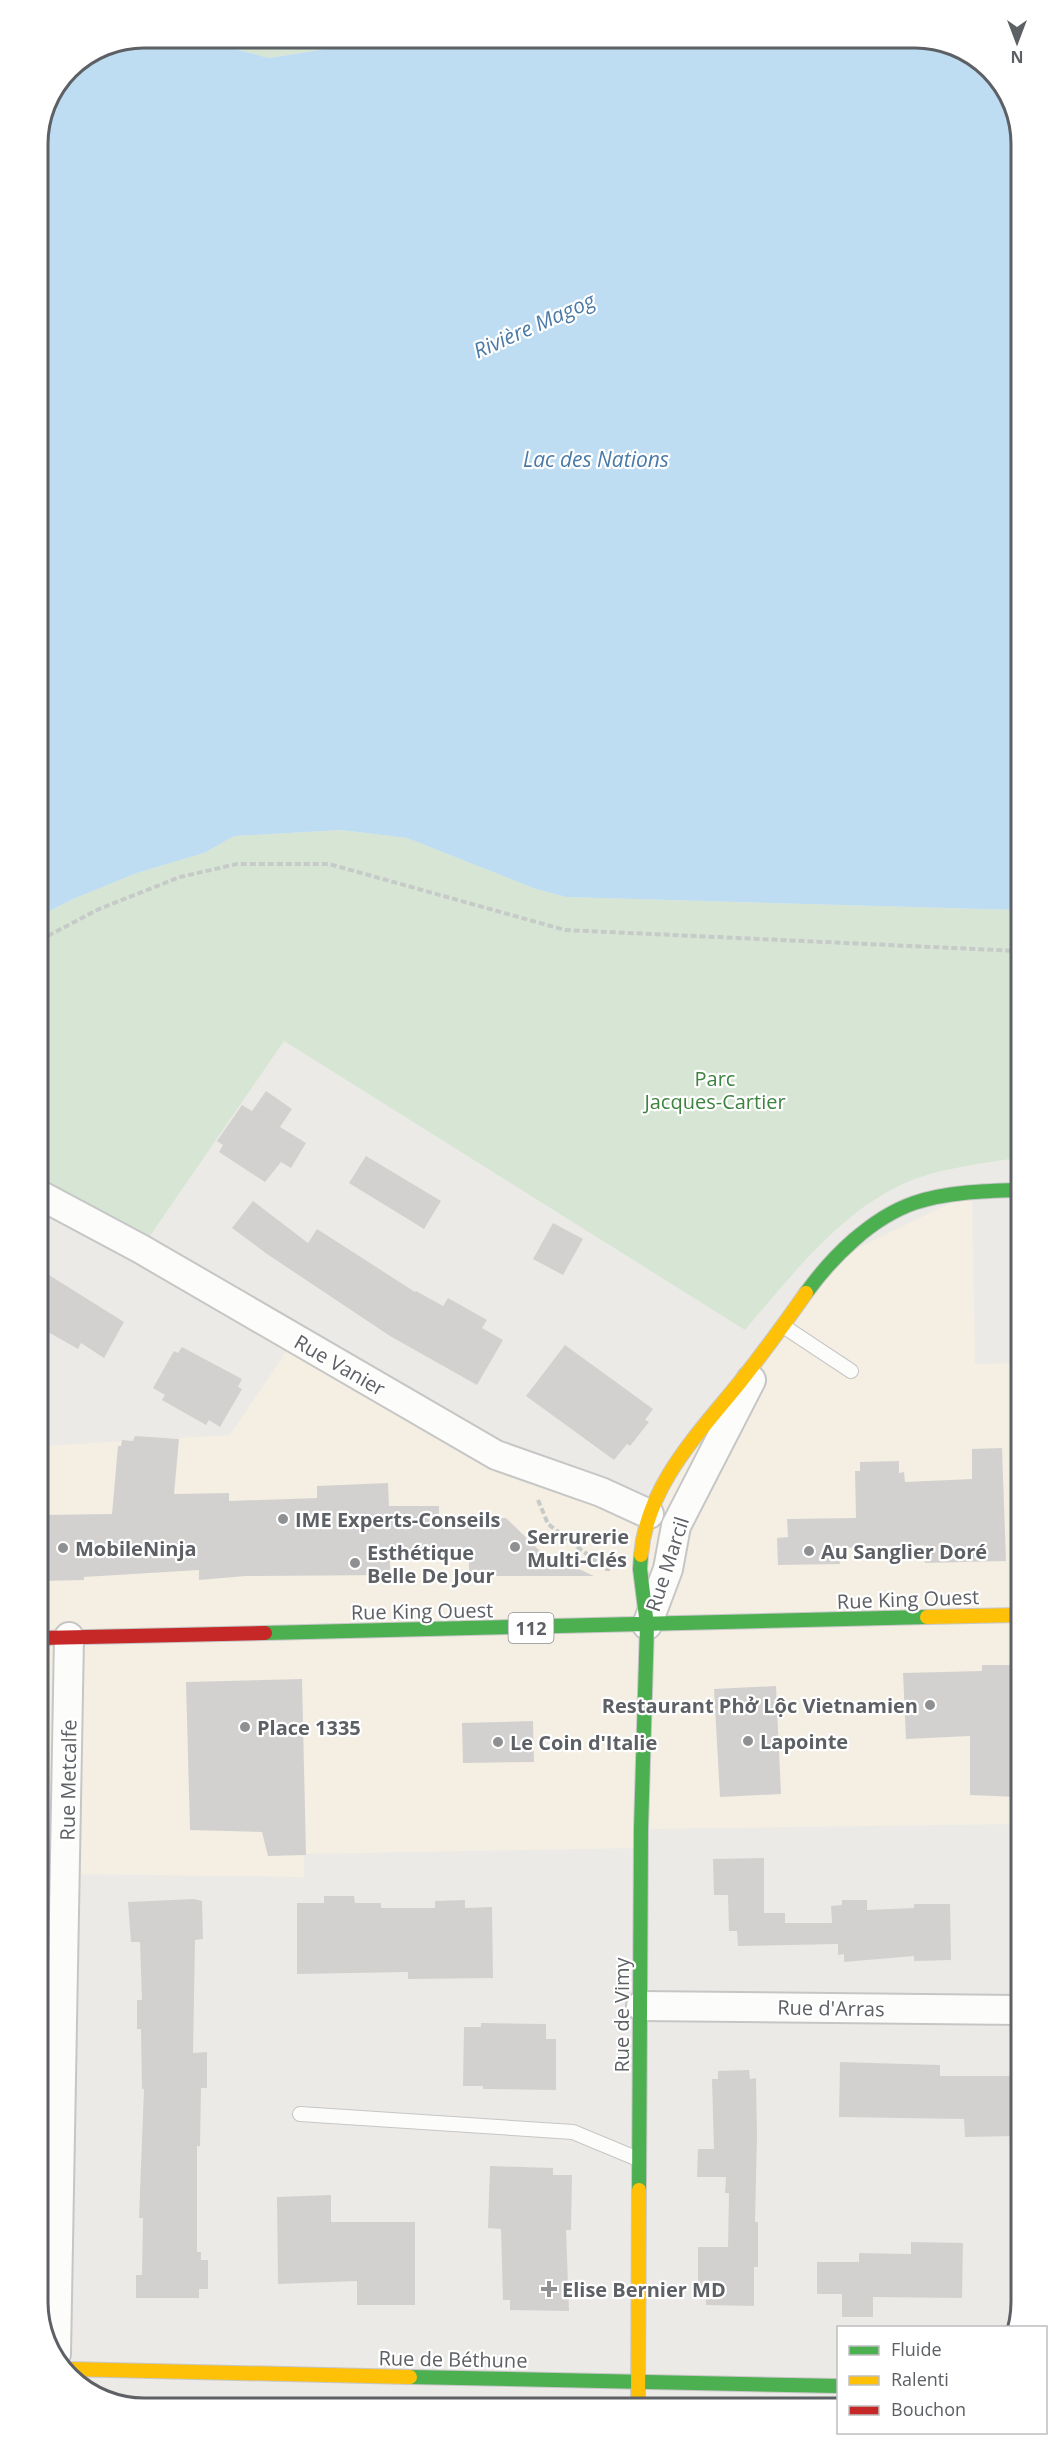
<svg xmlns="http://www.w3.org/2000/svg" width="1059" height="2446" viewBox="0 0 1059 2446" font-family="'Open Sans',sans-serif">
<rect width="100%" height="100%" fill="#eceae7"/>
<path fill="#f4efe2" d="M972 1192 975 1364 1019 1363 1020 1824 642 1829 641 1848 304 1854V1877L66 1874 65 1903H42L41 1446 230 1435 295 1339 496 1455 649 1514 828 1263Z"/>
<path fill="#d7e6d4" d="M217 38H395L269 58 220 45Z
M341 830 407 838 533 888 566 897 1018 910V1158C984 1163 949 1167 915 1179 844 1206 793 1274 745 1330L284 1041 141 1249 40 1195V916L73 899 137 873 204 853 234 836Z"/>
<path fill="#bfddf2" d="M144 38H217L220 45 269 58 395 38H922L980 60 1016 110 1018 910 566 897 533 888 407 838 341 830 234 836 204 853 137 873 73 899 40 916 38 138 69 69 104 46Z"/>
<path fill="#d3d1d0" d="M266 1091 292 1109 280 1127 306 1143 291 1168 281 1162 265 1182 219 1152 223 1145 217 1141 242 1105 252 1111Z
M366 1156 441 1201 424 1229 349 1183Z
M253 1201 308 1243 317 1229 415 1292 416 1291 443 1306 448 1298 487 1320 482 1328 503 1340 477 1385 390 1336 267 1254 232 1228Z
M553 1223 583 1239 563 1275 533 1259Z
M41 1270 124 1322 104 1358 81 1343 78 1349 41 1328Z
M565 1345 653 1409 645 1420 649 1422 630 1446 627 1444 614 1460 526 1396Z
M182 1347 242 1379 238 1387 242 1389 220 1427 209 1420 206 1425 162 1400 165 1395 153 1388 174 1351 178 1353Z
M135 1436 179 1439 174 1494 229 1493V1501L317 1498V1486L388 1483 389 1506H439V1518H506L540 1551 594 1576H469V1556L390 1557V1575L246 1576 199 1580V1570L84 1577V1580L41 1581V1515L112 1514 118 1446H121L122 1440 133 1441Z
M1002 1448 1006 1561 925 1563 924 1545 840 1548V1564L778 1565 777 1538 788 1537 787 1519 856 1518 855 1471H860V1462L899 1461V1473L904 1472 905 1482 972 1479V1449Z
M982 1665H1020V1797L970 1795V1736L906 1739 903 1673 982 1671Z
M302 1679 306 1855 268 1856 262 1832 190 1830 186 1682Z
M776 1686 781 1794 720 1797 714 1689Z
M533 1721 534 1762 463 1763 462 1723Z
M764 1858V1913H785V1923H832L831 1906 842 1905V1900H867V1910L914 1908V1904H950L951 1960 914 1961V1956L844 1962V1954L838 1955V1944L738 1946 737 1931H729L728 1895H714L713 1859Z
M324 1896H354L355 1903H381V1908H435V1901L465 1900V1908L492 1907 493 1978 408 1979V1972L297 1974V1903H324Z
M194 1899 202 1901 203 1939 195 1940 193 2053 207 2052V2088H201L200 2146H197V2252H201V2260H208V2289H199V2298H136V2275H142L143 2218H139L144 2089H142L141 2029H137V2000H142L140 1942H131L128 1902Z
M481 2023 546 2024V2039H556V2090L483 2089V2086H463L464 2027H481Z
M840 2062 940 2065V2076H1020L1021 2136 965 2137 964 2119 839 2117Z
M749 2070 750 2079 756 2078 757 2135 755 2222H758V2267H754V2306L706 2305V2290H698V2247H728L729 2193H725L726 2177H697L698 2149H714L712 2079H718V2071Z
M490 2166 553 2168V2175H572L571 2230H566L569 2311 510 2310V2300H503L501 2229 488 2228Z
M331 2195V2222H415V2305H357V2281L278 2284 277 2197Z
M911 2242 963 2243 962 2298 873 2297V2317H842V2294H817V2262H859V2253L911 2254Z"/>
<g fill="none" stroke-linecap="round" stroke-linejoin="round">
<defs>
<path id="lane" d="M783 1326 851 1371
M300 2114 573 2132 638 2159"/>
<path id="street" d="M40 1195 141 1249 496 1455 601 1492 649 1514
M647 1625 668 1569 676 1526 751 1380
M641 2006 1021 2010
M56 2354 69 1637"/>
<path id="fast" d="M806 1293C832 1257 871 1218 914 1203 947 1192 985 1191 1019 1190
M265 1633 927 1617
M639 2190 641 1829 647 1625 640 1569 641 1555
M410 2377 838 2386"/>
<path id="slow" d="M641 1555C647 1485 698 1434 740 1382 763 1353 785 1323 806 1293
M927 1617 1020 1615
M67 2369 410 2377
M638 2405 639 2190"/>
<path id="jam" d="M42 1638 265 1633"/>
</defs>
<use href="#lane" stroke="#c6c6c6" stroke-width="16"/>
<use href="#street" stroke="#c6c6c6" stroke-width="32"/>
<use href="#fast" stroke="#c7c7c8" stroke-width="16"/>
<use href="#slow" stroke="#c7c7c8" stroke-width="16"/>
<use href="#jam" stroke="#c7c7c8" stroke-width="16"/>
<path stroke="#c6cac8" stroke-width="4" stroke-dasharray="6 3" stroke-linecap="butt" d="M40 940 99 909 180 877 237 864H329L565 930 1018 951
M538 1500 548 1524 606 1569H610"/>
<use href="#lane" stroke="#fcfcfb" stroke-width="14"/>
<use href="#street" stroke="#fcfcfb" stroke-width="28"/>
<use href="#fast" stroke="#4caf50" stroke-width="14"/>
<use href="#slow" stroke="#ffc107" stroke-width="14"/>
<use href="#jam" stroke="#c62828" stroke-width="14"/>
</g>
<g fill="#8f9092" stroke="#fff" stroke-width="2">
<circle cx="283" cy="1519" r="6"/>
<circle cx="515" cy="1547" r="6"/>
<circle cx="63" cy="1548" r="6"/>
<circle cx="809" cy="1551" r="6"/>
<circle cx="355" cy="1563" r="6"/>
<circle cx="930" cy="1705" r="6"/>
<circle cx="245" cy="1727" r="6"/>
<circle cx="748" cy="1741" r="6"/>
<circle cx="498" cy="1742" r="6"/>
<path d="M546 2280h6v6h6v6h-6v6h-6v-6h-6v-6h6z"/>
</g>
<g text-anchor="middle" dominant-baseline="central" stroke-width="4.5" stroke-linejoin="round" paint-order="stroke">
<rect fill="#fff" stroke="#8e9092" stroke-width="1.5" x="508.5" y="1613" width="45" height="30" rx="4.5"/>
<g font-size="18" font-weight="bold" fill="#5d6064">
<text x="531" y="1628">112</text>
</g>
<g font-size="20" fill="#3e823f" stroke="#fff">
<text x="715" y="1078">Parc<tspan x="715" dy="23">Jacques-Cartier</tspan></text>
</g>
<g font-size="20" fill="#5d6064" stroke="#fff">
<text transform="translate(340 1365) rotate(30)">Rue Vanier</text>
<text transform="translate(667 1564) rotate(-72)">Rue Marcil</text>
<text transform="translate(908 1599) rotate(-2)">Rue King Ouest</text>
<text transform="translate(422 1611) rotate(-1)">Rue King Ouest</text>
<text transform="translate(68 1780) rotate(-89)">Rue Metcalfe</text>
<text transform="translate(831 2008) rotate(1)">Rue d'Arras</text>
<text transform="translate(621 2015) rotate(-90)">Rue de Vimy</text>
<text transform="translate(453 2359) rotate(1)">Rue de Béthune</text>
</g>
<g font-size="20" font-weight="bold" fill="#5d6064" stroke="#fff" text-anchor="start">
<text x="295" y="1519">IME Experts-Conseils</text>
<text x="527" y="1536">Serrurerie<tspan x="527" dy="23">Multi-Clés</tspan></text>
<text x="75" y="1548">MobileNinja</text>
<text x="821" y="1551">Au Sanglier Doré</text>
<text x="367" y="1552">Esthétique<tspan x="367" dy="23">Belle De Jour</tspan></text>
<text x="918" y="1705" text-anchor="end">Restaurant Phở Lộc Vietnamien</text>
<text x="257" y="1727">Place 1335</text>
<text x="760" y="1741">Lapointe</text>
<text x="510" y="1742">Le Coin d'Italie</text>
<text x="562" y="2289">Elise Bernier MD</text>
</g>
<g font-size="21" font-style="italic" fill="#4a7aa7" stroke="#fff">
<text transform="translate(534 325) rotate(-24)">Rivière Magog</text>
<text x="596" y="459">Lac des Nations</text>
</g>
</g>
<path d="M0 0H1059V2446H0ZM144 48H915A96 96 0 0 1 1011 144V2302A96 96 0 0 1 915 2398H144A96 96 0 0 1 48 2302V144A96 96 0 0 1 144 48Z" fill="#fff" fill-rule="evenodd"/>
<path fill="none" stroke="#5d6064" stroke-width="3" d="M144 48H915A96 96 0 0 1 1011 144V2302A96 96 0 0 1 915 2398H144A96 96 0 0 1 48 2302V144A96 96 0 0 1 144 48Z"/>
<rect x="837" y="2326" width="210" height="108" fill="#ffffff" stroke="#bebfc1" stroke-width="1.5"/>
<rect x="849" y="2346" width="30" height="9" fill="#4caf50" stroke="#bebfc1" stroke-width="1.5"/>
<text x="891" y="2356" font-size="18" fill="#5d6064">Fluide</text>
<rect x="849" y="2376" width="30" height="9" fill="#ffc107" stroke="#bebfc1" stroke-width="1.5"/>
<text x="891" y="2386" font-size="18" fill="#5d6064">Ralenti</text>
<rect x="849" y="2406" width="30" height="9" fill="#c62828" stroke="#bebfc1" stroke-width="1.5"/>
<text x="891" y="2416" font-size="18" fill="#5d6064">Bouchon</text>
<g transform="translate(1017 42) rotate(180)" stroke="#ffffff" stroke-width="4.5" paint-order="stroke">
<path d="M0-4.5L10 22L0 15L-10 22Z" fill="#5d6064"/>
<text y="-9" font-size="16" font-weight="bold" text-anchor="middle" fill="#5d6064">N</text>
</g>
</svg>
